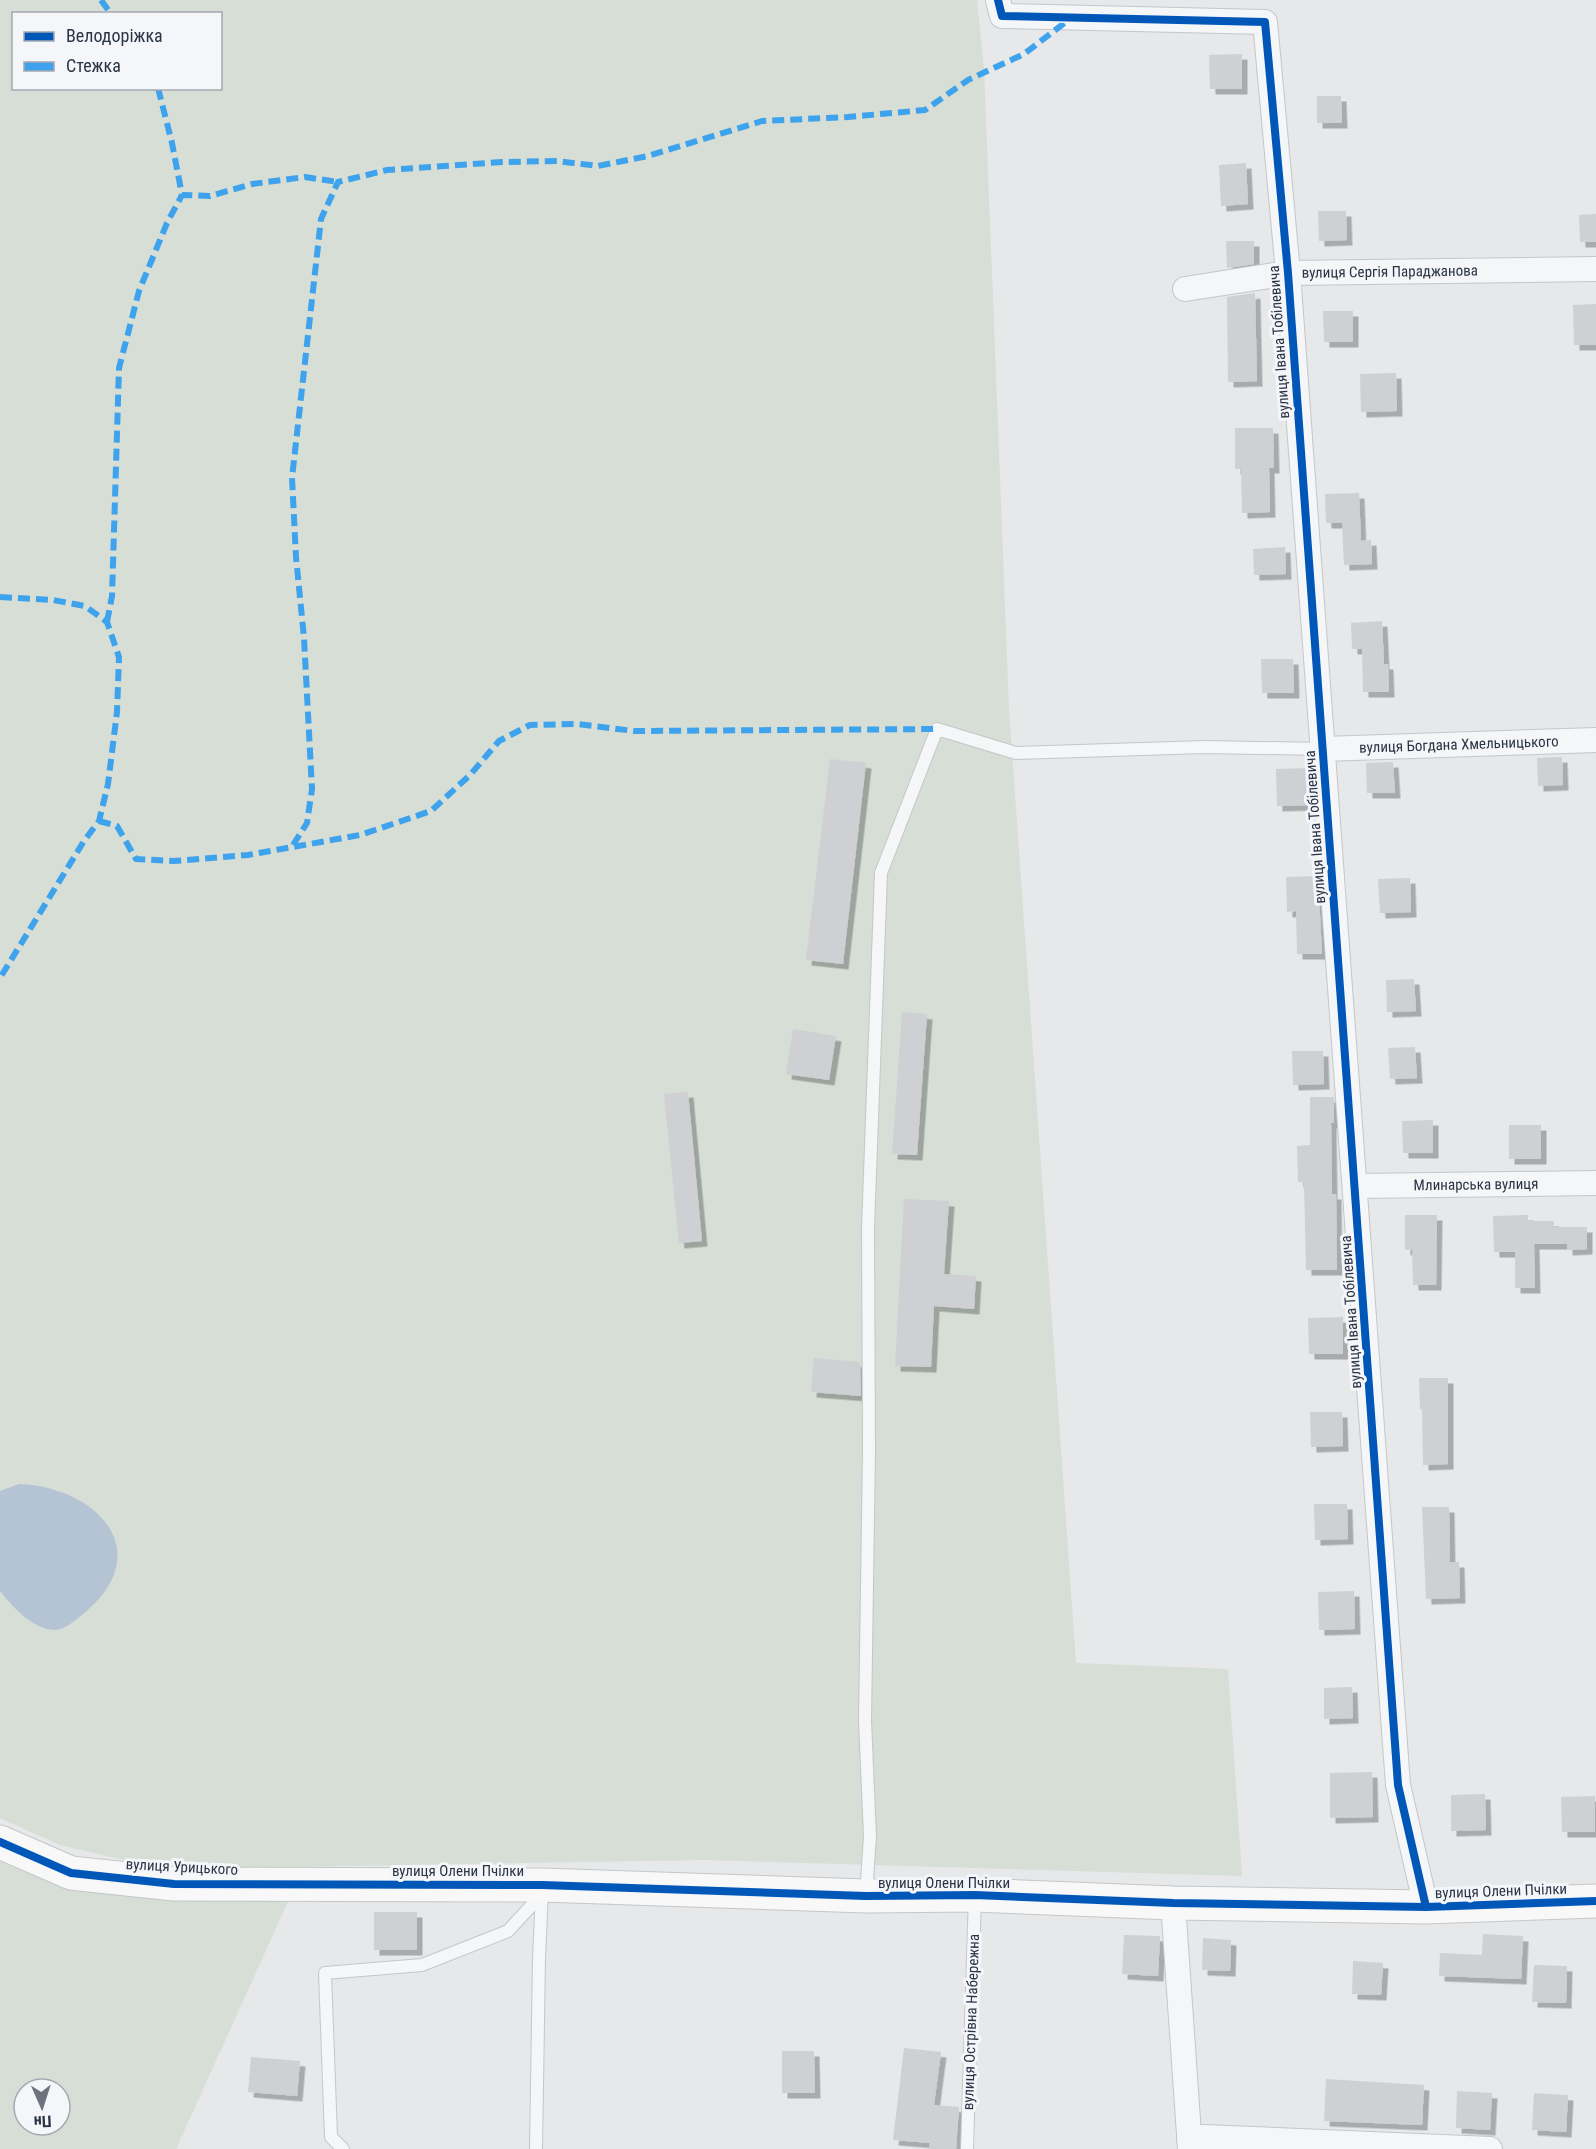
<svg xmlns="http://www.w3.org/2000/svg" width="1596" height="2149" viewBox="0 0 1596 2149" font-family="'Roboto Condensed',sans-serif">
<defs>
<filter id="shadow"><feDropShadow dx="5.5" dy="5.5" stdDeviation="0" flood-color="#0004"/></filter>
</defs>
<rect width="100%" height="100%" fill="#e6e8ea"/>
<path fill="#d6ded6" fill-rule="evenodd" d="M0 0H977L984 69 1009 709 1076 1663 1228 1669 1242 1876 705 1860 163 1869 60 1845 0 1818V1591L32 1623 91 1508 54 1489 0 1491ZM14 14H220V88H14Z
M0 1849 292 1893 176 2149H0ZM24 2089H60V2125H24Z"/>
<path fill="#b4c4d5" d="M19 1484C98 1487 159 1553 82 1615 74 1621 65 1630 54 1630 31 1628 14 1608 0 1591V1491Z"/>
<path fill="#ced0d3" filter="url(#shadow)" d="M1242 54V89H1210L1209 55Z
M1317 96H1341L1342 123H1317Z
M1246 163 1248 204 1221 206 1219 165Z
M1318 211H1346L1347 240 1319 241Z
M1596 214V242H1580L1579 215Z
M1226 241H1254V264L1227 268Z
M1255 293 1257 381 1228 382 1227 297Z
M1596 304V345H1574L1573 305Z
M1323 311H1353V342H1324Z
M1396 373 1397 411 1361 412 1360 374Z
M1235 428H1273L1274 468H1269L1270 512 1242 513 1241 469H1235Z
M1359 493 1361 541 1371 540 1372 564 1344 565 1342 523H1326L1325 494Z
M1285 547 1286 574 1254 575 1253 549Z
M1382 621 1384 664H1388L1389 692H1363L1362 649H1352L1351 623Z
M1261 659H1293L1294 693H1262Z
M1562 757 1563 785 1538 786 1537 758Z
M830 759 866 763 843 964 806 960Z
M1393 762 1395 793H1367L1366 763Z
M1310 768 1312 805 1277 806 1276 769Z
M1318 876 1322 954H1297L1296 911 1287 912 1286 877Z
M1410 878 1411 912 1380 913 1378 879Z
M1414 979 1416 1011 1387 1012 1386 980Z
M902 1012 927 1014 917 1155 892 1154Z
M793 1029 836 1036 829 1080 786 1074Z
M1415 1047 1417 1078 1390 1079 1388 1048Z
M1292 1051H1323L1324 1084 1293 1085Z
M688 1092 702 1241 679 1243 664 1094Z
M1310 1097H1334V1123H1331L1332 1194H1336L1337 1270H1306L1304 1182H1298L1297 1146 1310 1145Z
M1433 1120V1153H1403L1402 1121Z
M1509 1125H1541V1159H1509Z
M904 1199 949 1201 944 1274 976 1276 974 1309 934 1306 931 1367 895 1366Z
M1405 1215H1437L1436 1285H1413L1412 1249 1405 1250Z
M1528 1215V1221H1554V1227H1587V1249L1567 1250V1244H1534L1535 1288H1515V1252H1494L1493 1216Z
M1343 1317V1354H1309L1308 1318Z
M814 1358 860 1362 861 1396 811 1392Z
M1419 1378H1448V1464L1423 1465 1422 1409H1420Z
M1310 1412H1342L1343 1446 1311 1447Z
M1314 1504H1347L1348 1539 1315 1540Z
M1422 1507H1449L1450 1562H1459L1460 1598 1426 1599Z
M1354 1591 1355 1629 1319 1630 1318 1592Z
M1352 1687 1353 1718 1324 1719V1688Z
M1372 1772 1373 1817 1330 1818V1773Z
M1485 1794 1486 1830 1451 1831V1795Z
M1595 1796V1832H1562L1561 1797Z
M374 1912H417V1950H374Z
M1483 1934 1523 1936 1521 1979 1439 1976 1440 1953 1482 1955Z
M1124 1935 1160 1936 1158 1976 1122 1974Z
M1203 1938 1231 1940 1230 1971 1202 1970Z
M1353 1961 1383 1963 1381 1995 1352 1994Z
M1534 1965 1567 1966 1566 2003 1532 2002Z
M904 2048 941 2052 934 2105 959 2107 956 2149H929L930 2143 893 2140Z
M782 2051H814L815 2093H782Z
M251 2057 300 2061 297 2096 248 2092Z
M1326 2079 1424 2085 1422 2125 1324 2121Z
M1457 2091 1492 2093 1490 2130 1456 2128Z
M1534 2093 1568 2095 1566 2132 1532 2130Z"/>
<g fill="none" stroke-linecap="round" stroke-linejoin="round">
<defs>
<path id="lane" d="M866 1895 870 1836 865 1721 869 1450 868 1228 881 873 937 729 1016 753 1205 747 1323 749
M343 2149 331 2137 325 1973 422 1965 508 1931 542 1894
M536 2149 539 1958 542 1892
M967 2149 975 1895"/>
<g id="street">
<path d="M998 0 1002 16 1265 22 1288 273 1398 1785 1426 1907"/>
<path id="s1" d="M1185 289 1288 273 1596 269"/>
<path id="s2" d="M1323 749 1596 740"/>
<path id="s3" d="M1356 1186 1596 1183"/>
<path d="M1173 1903 1190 2149"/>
<path d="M1189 2139 1204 2137 1490 2149"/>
</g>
<path id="secondary" d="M0 1842 71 1873 174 1884 542 1885 866 1896 975 1895 1173 1903 1426 1907 1596 1901"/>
</defs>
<use href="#lane" stroke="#c4c6c8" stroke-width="14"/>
<use href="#street" stroke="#c4c6c8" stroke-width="26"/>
<use href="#secondary" stroke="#c4c6c8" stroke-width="35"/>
<use href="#lane" stroke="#f5f6f7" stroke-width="12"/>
<use href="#street" stroke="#f5f6f7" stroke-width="24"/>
<use href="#secondary" stroke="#f8f8f8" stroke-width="33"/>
<path stroke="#3ea3ec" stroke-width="6" stroke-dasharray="12 6" stroke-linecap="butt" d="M101 0 111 14
M158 88 172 143 182 195 210 196 252 184 305 177 338 182
M0 597 53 600 85 606 107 622 119 657 117 712 108 784 99 821 84 841 0 978
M107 622 112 596 119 368 139 291 167 223 182 195
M99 821 117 826 136 859 174 861 248 855 360 835 431 811 470 775 499 741 530 725 578 724 634 731 937 729
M293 845 307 823 312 789 304 638 296 557 292 478 321 219 338 182 387 170 502 162 557 161 598 166 648 156 762 121 848 117 925 110 968 80 1024 54 1071 18"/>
<defs>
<path id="cycleway" d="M998 0 1002 16 1265 22 1288 273 1398 1785 1426 1907
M0 1842 71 1873 174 1884 542 1885 866 1896 975 1895 1173 1903 1426 1907 1596 1901"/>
</defs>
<use href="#cycleway" stroke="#f4f6f9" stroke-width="11"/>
<use href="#cycleway" stroke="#0057b8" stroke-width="8"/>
</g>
<g text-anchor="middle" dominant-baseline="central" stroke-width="6" stroke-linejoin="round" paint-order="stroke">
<g font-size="15" fill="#2b3445" stroke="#f4f6f9">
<text stroke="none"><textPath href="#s1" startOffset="206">вулиця Сергія Параджанова</textPath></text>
<text transform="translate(1279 342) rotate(-94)">вулиця Івана Тобілевича</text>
<text stroke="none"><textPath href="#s2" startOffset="136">вулиця Богдана Хмельницького</textPath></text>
<text transform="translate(1315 827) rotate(-94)">вулиця Івана Тобілевича</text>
<text stroke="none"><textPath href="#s3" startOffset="120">Млинарська вулиця</textPath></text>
<text transform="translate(1351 1312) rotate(-94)">вулиця Івана Тобілевича</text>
<text transform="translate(182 1867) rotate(3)">вулиця Урицького</text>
<text x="458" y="1871">вулиця Олени Пчілки</text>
<text x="944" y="1883">вулиця Олени Пчілки</text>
<text transform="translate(1501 1891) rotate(-2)">вулиця Олени Пчілки</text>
<text transform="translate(971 2022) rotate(-88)">вулиця Острівна Набережна</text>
</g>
</g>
<rect x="12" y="12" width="210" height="78" fill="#f4f6f9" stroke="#a4a8b1" stroke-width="1.5"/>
<rect x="24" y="32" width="30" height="9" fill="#0057b8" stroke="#a4a8b1" stroke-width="1.5"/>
<text x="66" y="42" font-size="18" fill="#2b3445">Велодоріжка</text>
<rect x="24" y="62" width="30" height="9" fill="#3ea3ec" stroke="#a4a8b1" stroke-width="1.5"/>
<text x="66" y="72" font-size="18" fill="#2b3445">Стежка</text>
<g transform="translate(42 2107) rotate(177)"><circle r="28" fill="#f4f6f9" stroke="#a4a8b1" stroke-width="1.5"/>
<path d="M0-4.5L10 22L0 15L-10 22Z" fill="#6c737f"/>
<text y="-9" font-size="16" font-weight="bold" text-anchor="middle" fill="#2b3445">Пн</text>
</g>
</svg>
